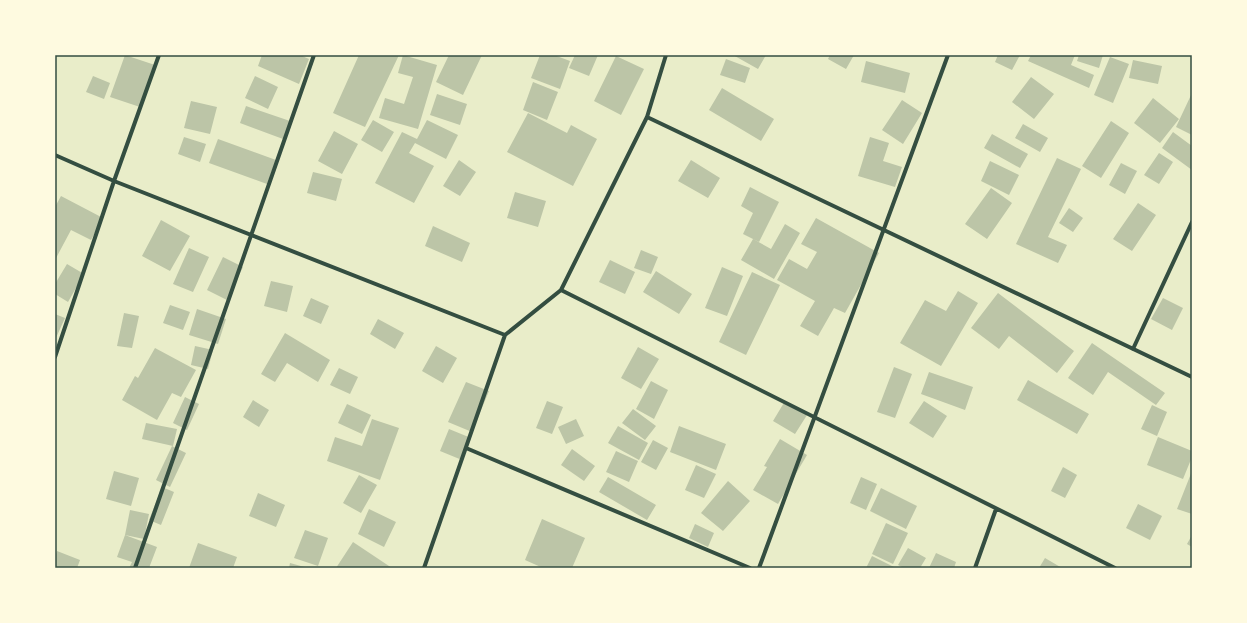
<svg xmlns="http://www.w3.org/2000/svg" width="1247" height="623" viewBox="0 0 1247 623" font-family="Rubik,sans-serif">
<rect width="100%" height="100%" fill="#e9edc9"/>
<path fill="#bcc5a7" d="M125 55 155 65 140 107 110 97Z
M262 55H300L309 59 299 84 258 66Z
M359 55H399L365 127 333 113Z
M403 55 437 65 418 129 379 118 385 98 404 104 413 77 398 73Z
M449 55H482L463 95 436 82Z
M540 55H554L570 61 560 89 531 78Z
M575 55H598L589 76 569 68Z
M733 55H766L758 69Z
M830 55H854L846 69 828 59Z
M998 55H1020L1012 70 995 62Z
M1031 55H1075L1071 65 1094 75 1089 88 1028 61Z
M1079 55H1103L1099 68 1077 61Z
M616 56 644 69 621 115 594 101Z
M1110 57 1129 64 1113 103 1094 95Z
M726 59 750 68 745 83 720 75Z
M1133 60 1162 66 1158 84 1129 78Z
M866 61 910 73 905 93 861 82Z
M93 76 110 83 104 99 86 92Z
M255 76 278 87 268 109 245 98Z
M1031 77 1054 94 1034 119 1012 102Z
M533 82 558 92 547 120 523 110Z
M722 88 774 119 761 141 709 110Z
M1192 93V135L1176 127Z
M437 94 467 104 460 125 430 115Z
M1153 98 1179 119 1160 143 1134 123Z
M902 100 922 113 903 144 882 130Z
M191 101 217 107 210 134 184 128Z
M246 106 290 121 283 139 240 123Z
M528 113 567 133 571 125 597 139 573 186 507 152Z
M373 120 394 132 382 152 361 140Z
M427 120 458 135 446 159 415 143 409 153 434 166 414 203 375 183 402 132 417 139Z
M1111 121 1129 133 1101 178 1082 166Z
M1023 124 1048 138 1040 152 1015 138Z
M334 131 358 144 342 174 318 161Z
M1173 132 1192 146V170L1162 148Z
M992 134 1028 154 1020 168 984 148Z
M184 137 206 144 200 162 178 154Z
M870 137 889 143 883 161 902 167 895 187 858 176Z
M218 139 276 160 267 184 209 163Z
M1159 153 1173 162 1159 184 1144 175Z
M1057 158 1081 169 1048 237 1067 245 1058 263 1016 244Z
M459 160 476 172 460 196 443 186Z
M691 160 720 178 708 198 678 181Z
M990 161 1019 175 1009 195 981 181Z
M1121 163 1137 171 1125 194 1109 185Z
M313 172 342 179 336 201 307 193Z
M750 187 779 202 759 242 743 234 753 213 741 206Z
M991 188 1012 203 987 239 965 224Z
M515 192 546 201 538 227 507 218Z
M61 196 103 218 91 240 71 230 55 260V207Z
M1138 203 1156 215 1132 251 1113 239Z
M1069 208 1083 218 1073 232 1059 223Z
M816 218 879 253 845 313 834 308 818 336 800 326 815 301 777 280 789 259 807 269 817 252 801 244Z
M161 220 190 236 170 271 142 256Z
M785 224 800 233 774 279 741 260 753 239 771 249Z
M433 226 470 243 462 262 425 246Z
M189 248 209 257 193 292 173 284Z
M641 250 658 257 651 274 634 268Z
M223 257 243 267 227 300 207 290Z
M610 260 635 272 625 294 599 282Z
M67 264 84 274 68 302 55 294V284Z
M722 267 743 276 727 316 705 308Z
M656 271 692 294 679 314 643 292Z
M752 272 780 285 746 355 719 342Z
M271 281 293 286 287 312 264 306Z
M958 291 978 303 941 366 900 343 925 300 946 311Z
M998 293 1074 351 1057 373 1009 336 999 349 971 328Z
M311 298 329 306 321 324 303 316Z
M1163 298 1183 308 1172 330 1151 319Z
M170 305 190 312 183 330 163 323Z
M197 309 226 319 218 344 189 335Z
M124 313 139 316 132 348 117 346Z
M55 314 65 318 55 340Z
M378 319 404 333 395 349 370 334Z
M285 333 330 360 318 382 287 363 275 382 261 374Z
M1092 343 1165 393 1156 405 1108 372 1093 395 1068 378Z
M195 346 213 350 208 369 191 365Z
M436 346 457 358 443 383 422 371Z
M638 347 659 359 641 389 621 378Z
M155 348 196 370 181 397 172 393 157 420 122 400 135 376 138 378Z
M894 367 912 374 895 418 877 412Z
M339 368 358 377 350 394 330 385Z
M929 372 973 387 965 410 921 394Z
M1028 380 1089 414 1077 434 1017 400Z
M651 381 668 390 654 419 636 409Z
M466 382 489 391 472 432 448 422Z
M185 397 199 404 187 430 173 423Z
M253 400 269 410 259 427 243 417Z
M547 401 563 407 552 434 536 428Z
M785 401 807 415 795 434 773 421Z
M924 401 947 416 933 438 909 423Z
M347 404 371 415 362 434 338 423Z
M1152 405 1167 412 1157 436 1141 429Z
M633 409 656 426 645 440 622 423Z
M372 419 399 428 380 480 327 461 335 437 362 446Z
M576 419 584 436 566 444 558 427Z
M146 423 177 429 173 446 142 439Z
M618 426 648 443 639 460 608 443Z
M679 426 726 444 716 470 670 452Z
M449 429 471 438 462 460 440 451Z
M1158 437 1192 451V457L1183 479 1147 465Z
M780 439 807 455 778 504 753 490 767 467 764 466Z
M653 440 668 448 656 470 641 462Z
M172 446 186 453 170 487 156 480Z
M572 449 595 466 584 481 561 465Z
M616 451 638 461 629 482 606 472Z
M696 465 716 474 704 498 685 490Z
M1063 467 1077 475 1065 498 1051 491Z
M114 471 139 478 131 506 106 499Z
M1192 471V514L1177 509Z
M359 475 377 485 361 513 343 503Z
M608 477 656 505 647 520 599 492Z
M861 477 877 484 866 510 850 503Z
M728 481 750 501 723 531 701 513Z
M162 487 174 492 161 525 149 520Z
M881 488 917 506 906 529 870 511Z
M258 493 285 505 276 527 249 516Z
M1138 504 1162 516 1150 540 1126 528Z
M369 509 396 522 384 547 358 534Z
M130 510 149 514 144 539 125 535Z
M542 519 585 538 572 568H543L525 560Z
M886 523 908 533 893 564 872 554Z
M695 524 714 533 708 547 689 538Z
M305 530 328 538 318 566 294 558Z
M125 535 157 547 149 568H129L132 562 117 557Z
M1192 535V547L1187 544Z
M353 542 392 568H336Z
M198 543 237 557 233 568H189Z
M908 548 926 558 920 568H904L898 565Z
M57 551 80 560 77 568H55V557Z
M936 553 956 562 954 568H929Z
M872 556 896 568H866Z
M1045 558 1062 568H1039Z
M290 563 308 568H289Z"/>
<g fill="none" stroke-linecap="round" stroke-linejoin="round">
<path stroke="#344e41" stroke-width="4" d="M647 117 1192 377
M55 155 114 181 505 335 424 568
M561 290 1115 568
M505 335 561 290 647 117 666 55
M1133 349 1192 222
M55 357 114 181 159 55
M466 448 750 568
M135 568 314 55
M759 568 948 55
M975 568 996 509"/>
</g>
<rect width="1247" height="623" fill="none" stroke="#fefae0" stroke-width="112"/>
<rect x="56" y="56" width="1135" height="511" fill="none" stroke="#344e41" stroke-width="1.5"/>
</svg>
